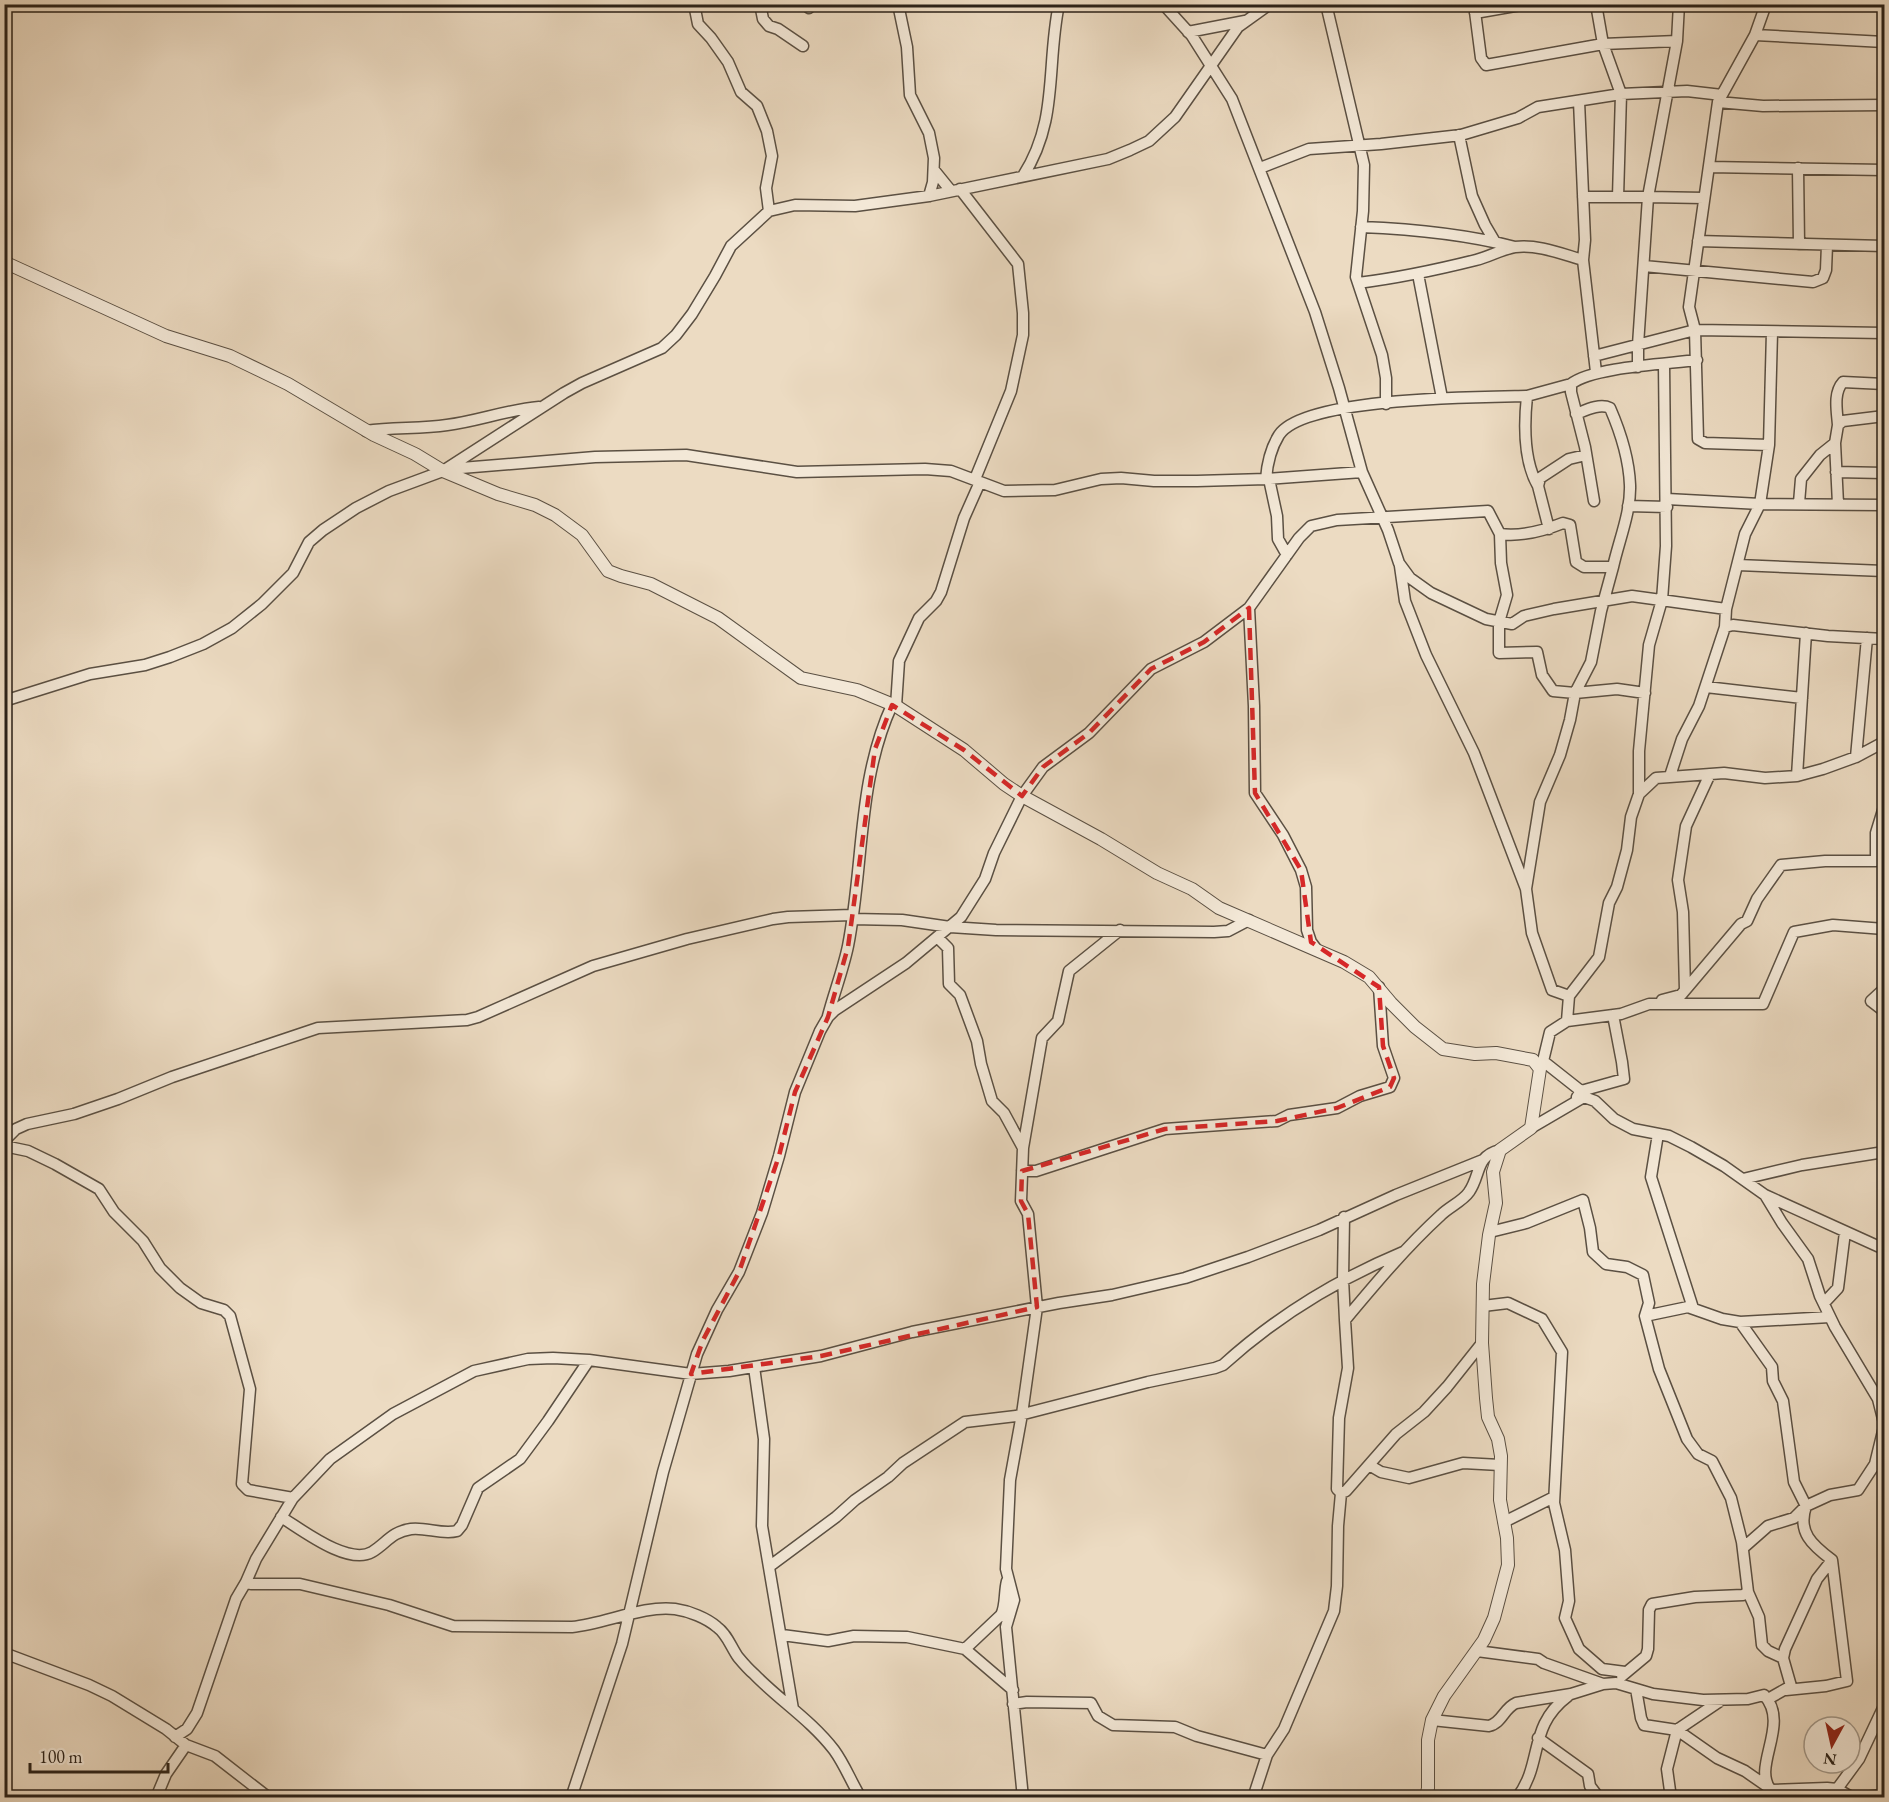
<svg xmlns="http://www.w3.org/2000/svg" width="1889" height="1802" viewBox="0 0 1889 1802" font-family="'EB Garamond',serif">
<rect width="100%" height="100%" fill="#ecdbc2"/>
<filter id="stains"><feTurbulence type="fractalNoise" baseFrequency=".00333" numOctaves="4"/><feColorMatrix values="0 0 0 0 .2 0 0 0 0 .09 0 0 0 0 .02 0 0 0 .5 -.17"/></filter>
<radialGradient id="worn" r=".72"><stop offset=".6" stop-color="#630" stop-opacity="0"/><stop offset="1" stop-color="#630" stop-opacity=".3"/></radialGradient>
<g fill="none" stroke-linecap="round" stroke-linejoin="round">
<defs>
<path id="minor" d="M694 4 698 24 711 38 728 62 741 92 757 106 767 131 772 156 766 188 769 211
M760 4 763 19 769 26 778 29 803 46
M807 4 809 8
M898 4 907 47 910 95 929 133 934 158 933 182 929 196
M1163 4 1192 36 1232 99 1315 312 1339 388 1362 472 1388 530 1399 563 1410 578 1431 593 1486 619 1512 624 1524 616 1554 609 1632 596 1726 609 1725 627
M1326 4 1364 165 1363 211 1356 277 1382 355 1386 378V404
M1474 4 1481 58 1486 65 1603 44 1596 4
M1679 4 1677 41 1648 197 1704 198
M1766 4 1755 35 1718 102 1689 307 1695 330 1698 439 1705 443 1769 445
M1475 13 1527 4
M1188 32 1245 21
M1755 35 1884 42
M1579 101 1585 240 1583 260 1596 372
M1718 102 1763 106 1884 105
M1459 135 1472 196 1485 225 1495 242
M1709 167 1884 170
M1260 168 1309 149 1381 144 1461 135 1518 118 1538 107 1621 94 1687 91 1722 95
M1798 168 1799 244
M934 170 951 191
M1023 176C1059 120 1046 66 1059 4
M960 189 1018 264 1023 313V335L1011 391 975 479
M1583 197H1648L1638 345V367
M1618 197 1621 94 1603 44 1677 41
M1361 227C1412 229 1465 234 1515 247
M1698 241 1884 246
M1644 266 1813 282 1823 278 1826 270 1827 245
M1418 274 1442 398
M1358 283C1398 278 1436 270 1476 260 1489 257 1502 249 1515 247 1537 244 1562 254 1583 260
M1594 356 1695 330 1884 333
M1571 384V392L1585 447 1594 501
M1576 414C1586 410 1600 403 1610 408 1620 431 1629 460 1630 485 1631 512 1619 540 1613 567
M1838 425C1837 411 1833 393 1843 382L1884 384
M366 431C393 427 420 429 447 425 478 421 506 410 539 407
M1835 443 1838 504
M449 469 595 457 686 455 797 472 925 469 951 471 1004 491 1055 490 1101 479 1121 478 1154 481H1197L1266 479 1362 472
M1836 472 1884 473
M1266 479C1267 465 1271 448 1279 435 1304 397 1481 397 1527 396
M1269 479 1277 516 1278 539 1287 555
M1538 486C1523 460 1524 424 1527 396L1571 384C1592 367 1667 364 1697 360
M1667 499 1760 504 1884 505
M1799 503 1801 479 1820 455 1835 443 1838 425 1843 421 1884 416
M1628 506 1667 507
M1549 529 1538 486 1540 478 1569 459 1586 455
M1500 534C1522 537 1543 531 1563 523L1570 525 1576 562 1584 567H1613L1601 611 1591 662 1575 693 1570 720 1560 755 1540 802 1526 889 1532 933 1552 990 1569 996
M1738 565 1884 571
M1400 566 1405 601 1426 655 1474 753 1526 889
M1249 608 1254 706 1255 793 1283 835 1301 870 1306 887 1307 930 1311 942 1317 950
M1726 609 1745 534 1760 504 1769 445 1772 332
M1706 687 1802 698
M4 701 90 674 145 665 170 657 203 644 232 628 262 604 293 573 309 542 323 530 356 508 389 491 443 471 564 393 582 383 662 348 676 335 692 314 715 276 731 246 769 211 795 205 855 206 929 196 1108 159 1130 150 1149 141 1175 117 1238 27 1270 4
M896 706 899 661 919 618 936 601 941 592 964 518 980 482
M1856 757 1867 638
M1670 776 1682 739 1699 706 1725 627 1733 625 1828 636 1884 639
M1797 776 1806 633
M1639 794V751L1649 645 1662 600 1666 546 1664 364
M852 919 902 920 950 927 996 930 1214 932 1228 931 1249 920
M938 938 948 948 949 984 960 995 977 1041 981 1064 992 1101 1004 1113 1023 1148
M1884 989 1871 1001 1884 1011
M1685 990 1683 912 1678 880 1686 826 1710 774
M1662 1000 1681 995 1741 924 1747 921 1757 899 1781 865 1825 861H1876V833L1884 807
M828 1016C834 993 843 970 848 946 864 865 857 781 892 705
M1567 1021 1621 1014 1649 1004H1763L1794 932 1833 925 1884 929
M1543 1061 1581 1091
M1538 1063 1543 1061 1550 1032 1567 1021 1569 996 1599 957 1609 903 1617 887 1627 850 1631 817 1639 794 1656 778 1724 773 1765 778 1797 776 1823 769 1856 757 1884 742
M1577 1097 1581 1091 1624 1079 1622 1062 1613 1015
M1531 1128 1584 1097 1595 1101 1614 1119 1633 1129 1669 1136 1691 1147 1724 1166 1765 1195 1884 1249
M1658 1134 1651 1177 1693 1308
M4 1141 16 1129 27 1124 74 1114 118 1099 172 1077 318 1028 467 1020 478 1017 593 966 687 939 773 919 788 917 852 915
M4 1146 28 1151 55 1164 99 1189 114 1212 143 1241 160 1268 180 1288 201 1303 224 1310 230 1316 250 1389 242 1484 248 1490 293 1498
M1022 1171H1036L1165 1129 1277 1121 1289 1115 1337 1108 1360 1096 1390 1087 1394 1078 1383 1046 1379 987
M1743 1179 1802 1165 1884 1152
M1765 1195 1782 1223 1808 1259 1820 1296 1835 1327 1878 1399 1884 1423
M1344 1217 1343 1279 1345 1320
M1490 1232 1526 1223 1583 1200 1590 1228 1593 1252 1606 1264 1627 1267 1643 1275 1649 1303 1645 1316 1659 1369 1687 1439 1698 1454 1712 1461 1731 1498 1742 1542 1748 1592 1759 1617 1762 1645 1768 1651 1783 1658
M1824 1303 1838 1288 1845 1232
M1483 1306 1508 1303 1542 1319 1562 1352 1554 1503 1565 1550 1569 1601 1565 1618 1579 1649 1602 1669 1625 1672
M1645 1316 1688 1307 1722 1319 1740 1322 1830 1317
M1740 1322 1772 1367 1773 1381 1783 1401 1794 1482 1806 1506 1794 1518 1768 1526 1743 1548
M754 1367 764 1439 762 1526 793 1709
M1369 1465 1381 1472 1409 1478 1463 1463 1500 1465
M1341 1493 1346 1491 1396 1434 1424 1412 1447 1387 1482 1343
M281 1517C301 1529 348 1566 372 1552 387 1543 391 1532 411 1529 426 1527 442 1535 457 1531L462 1525 478 1488 520 1459 548 1421 589 1360
M1504 1522 1554 1497
M770 1566 836 1517 855 1500 888 1477 903 1463 965 1422 1016 1416 1148 1382 1215 1368 1223 1365C1277 1316 1336 1280 1403 1252
M246 1582 251 1584H300L389 1605 453 1626 572 1627C605 1624 643 1605 675 1609 689 1611 707 1618 717 1627 727 1634 731 1647 738 1657 743 1663 748 1669 754 1674 779 1700 811 1720 834 1750 845 1765 851 1782 861 1798
M1001 1615C1006 1606 1004 1592 1007 1581
M782 1635 828 1641 854 1636 907 1637 965 1649 1013 1690
M965 1649 1001 1615H1009
M1477 1651 1538 1659 1544 1663 1603 1684
M4 1653 89 1685 112 1696 166 1729 186 1745 215 1756 269 1798
M1622 1676 1646 1656 1648 1649 1649 1610 1652 1604 1695 1597 1743 1595 1748 1592
M1636 1689 1641 1718 1644 1725 1677 1730 1717 1758 1745 1771 1768 1787
M1786 1690 1826 1686 1847 1681 1832 1560
M1768 1699 1791 1686 1783 1658 1785 1649 1817 1579 1832 1560C1812 1545 1797 1532 1806 1506L1830 1495 1858 1490 1875 1464 1884 1427
M1013 1704 1027 1702 1091 1703 1098 1716 1113 1725 1175 1727 1197 1736 1267 1755
M1432 1720 1489 1726C1502 1723 1504 1708 1516 1703L1571 1694 1603 1684 1616 1683 1653 1694 1703 1700 1748 1699 1764 1695C1791 1724 1751 1767 1771 1790
M175 1737 187 1729 197 1713 236 1599 246 1582 256 1559 293 1498 330 1459 393 1414 474 1371 528 1359 553 1358 589 1360 691 1374 729 1371 821 1356 912 1332 1059 1303 1112 1295 1185 1278 1248 1257 1319 1230 1396 1195 1483 1160
M1538 1738 1588 1774 1590 1786 1599 1798
M1837 1789 1859 1759 1884 1706
M156 1798 166 1774 186 1745
M571 1798 622 1644 663 1472 697 1354 717 1310 739 1272 762 1213 779 1156 795 1092 820 1031 828 1017 835 1010 906 963 961 917 985 879 994 853 1022 796 1043 767 1089 733 1151 669 1204 642 1249 608 1299 538 1311 526 1337 520 1488 511 1500 534 1501 563 1507 595 1499 622V653L1537 652 1542 675 1553 691 1575 693 1617 689 1645 693
M1023 1798 1006 1627 1014 1600 1006 1569 1010 1480 1022 1414 1037 1307 1028 1214 1021 1201 1023 1148 1042 1038 1058 1021 1069 971 1120 930
M1253 1798 1267 1755 1284 1729 1334 1611 1337 1586 1338 1526 1341 1493 1337 1489 1339 1418 1348 1368 1345 1320C1375 1284 1407 1246 1441 1215 1449 1207 1463 1201 1469 1192 1481 1175 1475 1156 1500 1150
M1517 1798C1544 1762 1527 1727 1568 1696
M1671 1798 1667 1769 1677 1730 1720 1701
M1773 1798 1771 1790 1827 1788 1837 1789 1853 1798
M1854 1798 1884 1795"/>
<path id="tertiary" d="M4 262 166 336 230 356 288 384 374 435 415 454 443 471 498 494 535 505 555 515 582 535 608 571 621 576 651 584 718 618 801 678 857 690 896 706 964 750 1004 784 1022 796 1101 839 1157 873 1192 889 1219 908 1344 962 1369 977 1391 1003 1415 1027 1443 1049 1475 1054 1496 1053 1533 1060 1540 1069 1531 1128 1500 1150 1493 1172 1496 1203 1489 1235 1483 1284 1482 1343 1486 1398 1488 1417 1498 1439 1501 1456 1500 1500 1507 1538 1508 1565 1494 1618 1484 1640 1444 1696 1432 1720 1428 1740V1788L1426 1798"/>
</defs>
<use href="#minor" stroke="#5b5043" stroke-width="13"/>
<use href="#tertiary" stroke="#5b5043" stroke-width="14"/>
<use href="#minor" stroke="#f3e8d7" stroke-width="10"/>
<use href="#tertiary" stroke="#f3e8d7" stroke-width="12"/>
</g>
<path fill="none" stroke="#d62828" stroke-width="4.5" stroke-dasharray="12 8" stroke-linejoin="round" d="M1249 608 1255 793 1301 870 1311 942 1379 987 1383 1046 1394 1078 1390 1087 1337 1108 1277 1121 1165 1129 1022 1171 1021 1201 1028 1214 1037 1307 821 1356 691 1374 703 1340 739 1272 779 1156 795 1092 828 1017 848 947 875 749 892 705 964 750 1022 796 1043 767 1089 733 1151 669 1204 642Z"/>
<rect width="1889" height="1802" fill="none" stroke="#ecdbc2" stroke-width="24"/>
<rect x="6" y="6" width="1877" height="1790" fill="none" stroke="#2b2219" stroke-width="3"/>
<rect x="12" y="12" width="1865" height="1778" fill="none" stroke="#2b2219" stroke-width="1.5"/>
<g transform="translate(1832 1745) rotate(188)"><circle r="28" fill="#f3e8d7" stroke="#a3998b" stroke-width="1.5"/>
<path d="M0-4.5L10 22L0 15L-10 22Z" fill="#8f2418"/>
<text y="-9" font-size="16" font-weight="bold" text-anchor="middle" fill="#2b2219">N</text>
</g>
<path d="M30 1763v9h138v-9" fill="none" stroke="#2b2219" stroke-width="3"/>
<text x="39" y="1763" font-size="18" fill="#2b2219" stroke="#f3e8d7" stroke-width="4.5" paint-order="stroke">100 m</text>
<rect width="100%" height="100%" filter="url(#stains)"/>
<rect width="100%" height="100%" fill="url(#worn)"/>
</svg>
